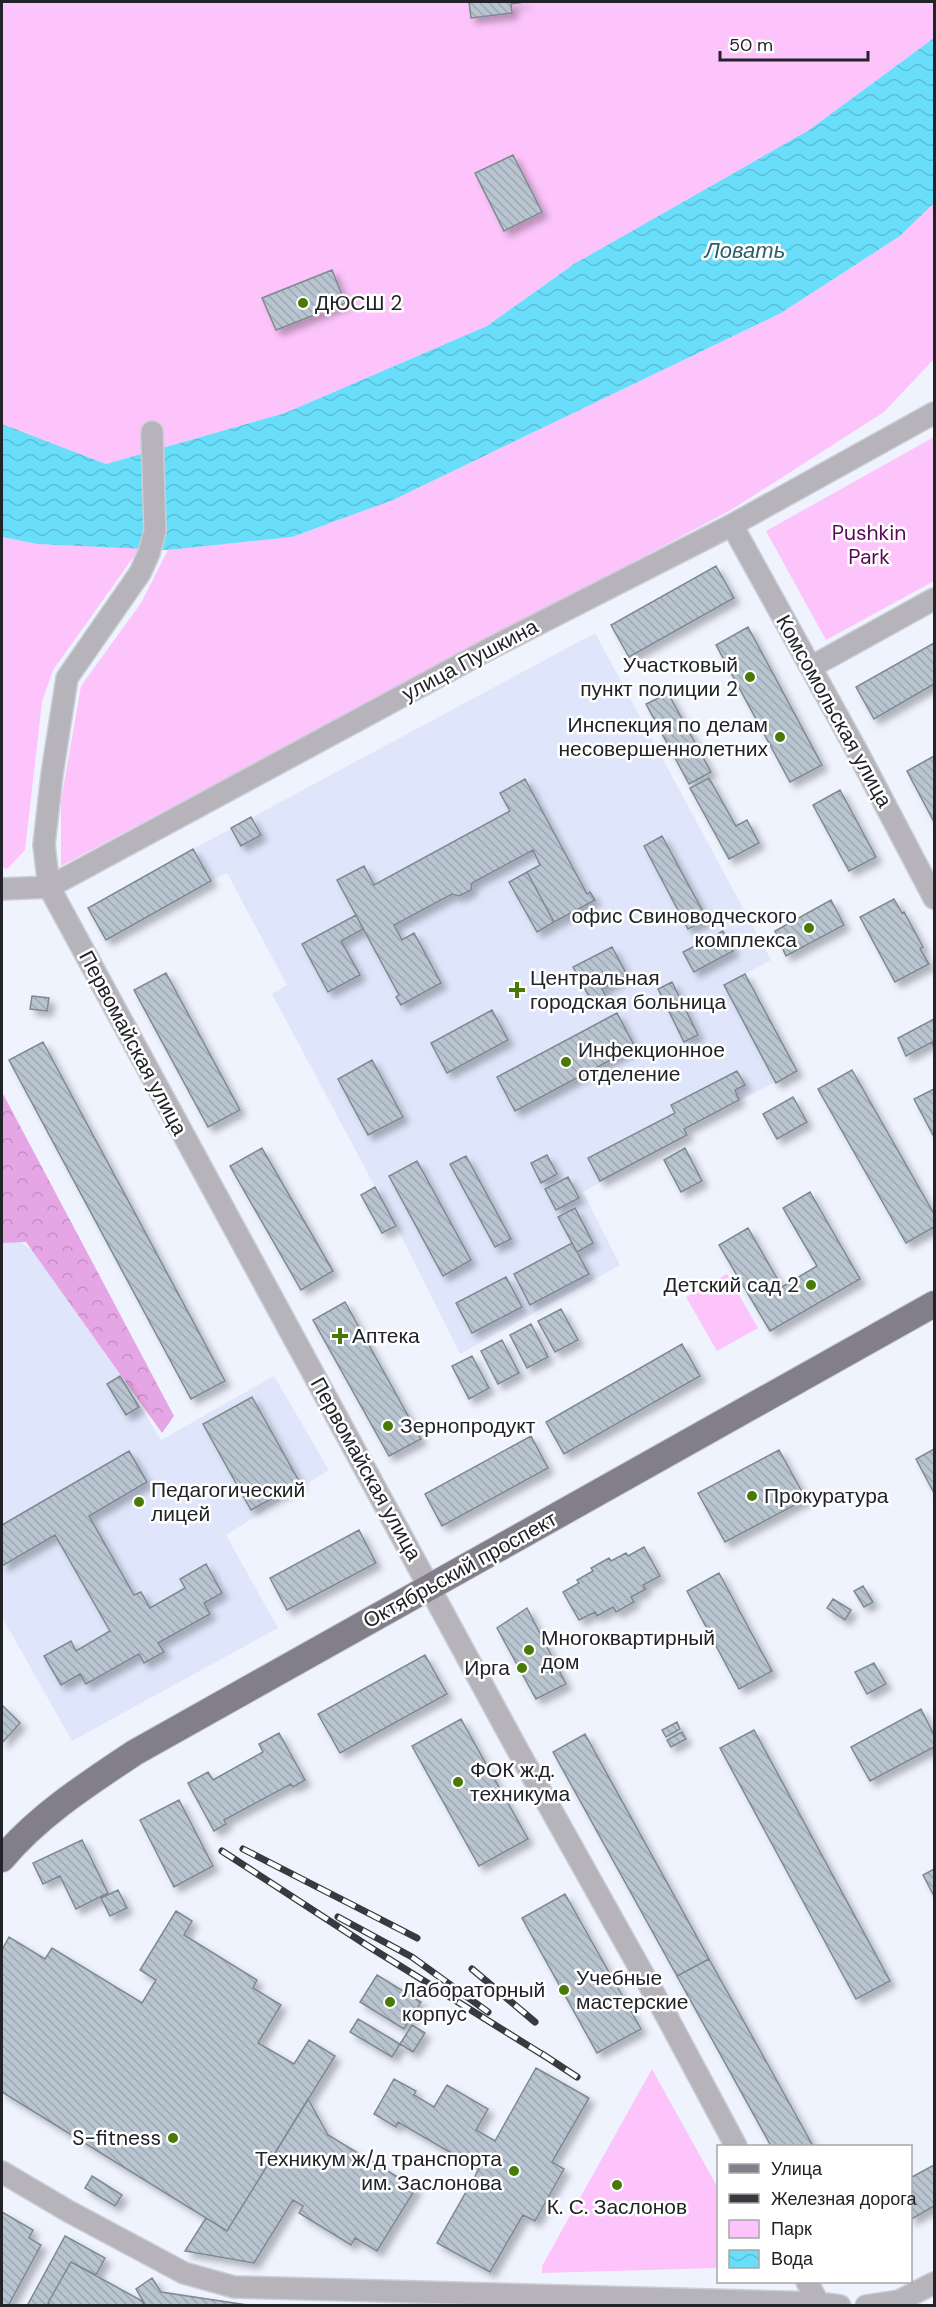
<svg xmlns="http://www.w3.org/2000/svg" width="936" height="2307" viewBox="0 0 936 2307" font-family="'DM Sans',sans-serif">
<defs>
<pattern id="forest-crowns" width="20" height="18" patternUnits="userSpaceOnUse" patternTransform="scale(1.5)"><rect width="20" height="18" fill="#e6a5e4"/><path d="M2 6a3 3 0 1 1 6 0M12 15a3 3 0 1 1 6 0" fill="none" stroke="#c58ec4"/></pattern>
<pattern id="water-waves" width="16" height="10" patternUnits="userSpaceOnUse" patternTransform="scale(1.5)"><rect width="16" height="10" fill="#69defb"/><path d="M0 5q4-4 8 0t8 0" fill="none" stroke="#5bbed7"/></pattern>
<pattern id="building-back-hatch" width="6" height="6" patternUnits="userSpaceOnUse" patternTransform="scale(1.5)"><rect width="6" height="6" fill="#b8c4cf"/><path d="M-1 5l2 2M0 0l6 6M5-1l2 2" fill="none" stroke="#9ea8b2"/></pattern>
<filter id="shadow"><feDropShadow dx="5.5" dy="5.5" stdDeviation="3" flood-color="#0004"/></filter>
</defs>
<rect width="100%" height="100%" fill="#eff3fe"/>
<path fill="#dfe6fb" d="M595 633 771 960 745 974 797 1071 684 1129 687 1135 583 1192 620 1265 460 1354 396 1226 272 994 287 985 227 873 211 881 193 849Z
M2 1241H19L52 1264 161 1440 274 1376 329 1470 226 1535 278 1628 72 1741 2 1617Z"/>
<path fill="#fcc4fa" d="M2 2H934V38L809 130 574 264 487 326 285 413 106 464 2 424Z
M934 203V359L884 412 731 510 61 866V801L81 686 141 603 168 550 292 537 393 500 781 313 900 236Z
M934 437V581L826 640 766 531Z
M2 537 37 544 140 548 53 670 42 702 25 850 7 869 2 867Z
M727 1274 758 1328 717 1351 686 1297Z
M652 2069 718 2188V2268L542 2273V2266Z"/>
<path fill="url(#forest-crowns)" d="M2 1092 174 1416 162 1433 26 1242 2 1243Z"/>
<path fill="url(#water-waves)" d="M934 38V203L900 236 781 313 393 500 292 537 168 550 37 544 2 537V424L106 464 285 413 487 326 574 264 809 130Z"/>
<path fill="url(#building-back-hatch)" stroke="#7e8992" stroke-width="1.5" filter="url(#shadow)" d="M469 2H525L511 4 512 13 471 18Z
M513 155 542 212 504 231 475 173Z
M332 270 345 303 276 330 262 298Z
M716 566 734 598 629 657 611 625Z
M748 627 822 765 790 782 716 645Z
M934 643V684L874 719 856 687Z
M668 693 711 772 689 784 646 704Z
M934 756V822L907 771Z
M709 778 736 826 747 820 759 843 729 859 690 788Z
M525 779 587 894 590 892 595 900 554 922 527 872 540 865 533 850 472 883 471 890 459 896 452 894 394 925 402 940 414 933 441 983 401 1005 396 997 399 995 337 880 364 866 374 885 510 811 500 793Z
M840 790 876 857 849 871 813 805Z
M251 817 261 835 241 846 231 828Z
M662 836 707 919 688 929 644 846Z
M193 849 211 881 106 940 88 908Z
M527 872 554 922 537 932 509 882Z
M894 899 902 913 904 912 923 947 920 949 929 964 895 982 860 917Z
M831 900 844 925 786 956 775 931Z
M356 915 363 929 341 941 360 975 328 992 302 944Z
M723 931 733 951 694 972 683 952Z
M612 947 627 975 602 989 605 995 592 1002 573 967Z
M166 973 240 1110 208 1127 134 990Z
M745 974 797 1071 776 1083 724 985Z
M672 982 698 1035 684 1042 658 989Z
M32 996 49 998 47 1011 30 1009Z
M492 1010 508 1040 447 1073 431 1043Z
M617 1013 635 1047 515 1111 497 1077Z
M934 1019V1048L932 1042 906 1056 898 1038Z
M43 1042 225 1381 191 1399 9 1060Z
M372 1060 403 1117 368 1135 338 1079Z
M852 1070 934 1214V1227L906 1243 818 1089Z
M737 1071 745 1085 735 1090 739 1100 684 1129 687 1135 600 1181 588 1158 675 1113 671 1105Z
M934 1089V1137L914 1099Z
M793 1097 807 1122 777 1139 763 1114Z
M262 1148 333 1271 301 1290 230 1166Z
M685 1148 702 1181 681 1192 664 1160Z
M547 1155 557 1174 541 1183 531 1163Z
M466 1156 511 1239 495 1247 450 1164Z
M417 1161 471 1260 443 1276 389 1176Z
M568 1177 579 1198 556 1210 545 1189Z
M375 1187 396 1226 382 1233 361 1195Z
M810 1192 860 1279 770 1331 719 1245 748 1228 782 1287 817 1266 783 1208Z
M575 1208 593 1243 577 1252 558 1217Z
M572 1243 589 1274 530 1305 514 1274Z
M506 1277 522 1307 472 1333 456 1303Z
M345 1302 421 1439 389 1456 313 1320Z
M561 1309 578 1340 555 1352 538 1321Z
M531 1324 548 1357 527 1368 510 1335Z
M502 1340 519 1373 498 1384 481 1351Z
M682 1344 700 1376 564 1454 546 1422Z
M472 1356 489 1388 469 1399 452 1366Z
M120 1376 139 1407 126 1415 107 1384Z
M252 1397 300 1483 251 1510 203 1424Z
M531 1436 548 1468 442 1526 425 1494Z
M934 1449V1493L916 1459Z
M779 1450 806 1499 725 1542 698 1493Z
M129 1451 147 1482 89 1516 134 1595 141 1592 150 1608 185 1588 180 1579 206 1564 222 1593 204 1603 210 1614 158 1643 164 1652 144 1663 139 1654 86 1684 80 1674 61 1685 44 1656 71 1641 76 1651 110 1631 55 1535 2 1566V1525Z
M359 1530 376 1563 287 1610 270 1578Z
M644 1547 660 1576 643 1585 646 1589 631 1597 634 1602 616 1612 613 1607 597 1616 595 1612 579 1620 563 1592 579 1583 577 1580 593 1571 591 1568 609 1558 611 1561 626 1553 628 1556Z
M719 1573 772 1671 739 1689 687 1591Z
M863 1586 873 1602 864 1607 854 1591Z
M833 1599 851 1610 845 1620 827 1608Z
M527 1608 566 1684 536 1699 497 1628Z
M425 1655 447 1694 340 1753 318 1714Z
M874 1663 886 1684 867 1694 855 1672Z
M2 1705 20 1723 2 1743Z
M921 1709 934 1735V1747L870 1781 851 1747Z
M461 1719 528 1839 479 1866 412 1746Z
M677 1722 680 1729 666 1737 662 1730Z
M754 1730 890 1981 856 1999 720 1748Z
M682 1732 686 1739 671 1747 667 1740Z
M279 1733 305 1780 293 1787 291 1784 224 1820 226 1824 214 1831 188 1783 208 1772 213 1780 263 1752 259 1744Z
M585 1734 709 1959 677 1976 553 1752Z
M179 1800 213 1866 174 1887 140 1820Z
M82 1840 108 1893 76 1909 60 1876 43 1884 33 1863Z
M934 1869V1896L923 1875Z
M118 1890 127 1908 110 1916 101 1898Z
M565 1894 641 2029 597 2053 522 1918Z
M176 1911 192 1921 184 1935 257 1980 253 1988 281 2005 258 2043 294 2064 309 2040 335 2056 227 2231 2 2092V1950L9 1937 45 1959 52 1948 142 2003 156 1980 140 1970Z
M709 1959 767 2063 813 2146H771L677 1976Z
M377 1975 421 2002 404 2029 360 2002Z
M358 2019 400 2044 392 2057 350 2032Z
M412 2025 425 2033 413 2052 400 2044Z
M536 2068 589 2098 552 2162 564 2169 535 2221 523 2215 490 2272 437 2243 479 2169 398 2122 396 2127 374 2114 394 2079 416 2091 414 2095 434 2107 447 2085 488 2109 476 2130 495 2141Z
M308 2099 328 2135 416 2188 377 2251 355 2238 351 2245 299 2213 303 2206 293 2200 254 2263 185 2251 206 2218 227 2231Z
M934 2165V2206L910 2220V2178Z
M92 2176 122 2195 115 2206 85 2188Z
M2 2212 33 2230 29 2238 41 2245 8 2306H2Z
M65 2236 105 2258 96 2275 71 2262 48 2303 52 2306H27Z
M71 2262 144 2302 142 2306H52L48 2303Z
M152 2278 161 2292 254 2306H146L136 2289Z"/>
<g fill="none" stroke-linecap="round" stroke-linejoin="round">
<defs>
<path id="minor" d="M152 432 155 531 149 553 140 573 67 678 52 774 44 845 49 887 516 1747 666 2015 736 2146
M732 525 858 753 934 898
M811 667 934 599
M2 889 49 887 493 647 732 525 934 413
M2 2172 68 2211 184 2273 234 2287 818 2303 840 2306
M807 2282 820 2306
M866 2306 899 2301 934 2283"/>
<path id="major" d="M2 1859C38 1816 86 1785 134 1753L934 1304"/>
</defs>
<use href="#minor" stroke="#caced7" stroke-width="24"/>
<use href="#major" stroke="#caced7" stroke-width="28"/>
<use href="#minor" stroke="#b6b4ba" stroke-width="21"/>
<use href="#major" stroke="#827f8a" stroke-width="26"/>
<defs>
<path id="rail" d="M243 1849 417 1938
M222 1851 368 1946 548 2058
M338 1917 412 1957 488 2012
M472 1969 535 2022
M542 2054 577 2077"/>
</defs>
<use href="#rail" stroke="#393a40" stroke-width="7"/>
<use href="#rail" stroke="#fff" stroke-width="4.5" stroke-dasharray="14" stroke-linecap="butt"/>
</g>
<g fill="#487a05" stroke="#fff" stroke-width="2">
<circle cx="303" cy="303" r="6"/>
<circle cx="750" cy="677" r="6"/>
<circle cx="780" cy="737" r="6"/>
<circle cx="809" cy="928" r="6"/>
<path d="M514 981h6v6h6v6h-6v6h-6v-6h-6v-6h6z"/>
<circle cx="566" cy="1062" r="6"/>
<circle cx="811" cy="1285" r="6"/>
<path d="M337 1327h6v6h6v6h-6v6h-6v-6h-6v-6h6z"/>
<circle cx="388" cy="1426" r="6"/>
<circle cx="752" cy="1496" r="6"/>
<circle cx="139" cy="1502" r="6"/>
<circle cx="529" cy="1650" r="6"/>
<circle cx="522" cy="1668" r="6"/>
<circle cx="458" cy="1782" r="6"/>
<circle cx="564" cy="1990" r="6"/>
<circle cx="390" cy="2002" r="6"/>
<circle cx="173" cy="2138" r="6"/>
<circle cx="514" cy="2171" r="6"/>
<circle cx="617" cy="2185" r="6"/>
</g>
<g text-anchor="middle" dominant-baseline="central" stroke-width="5" stroke-linejoin="round" paint-order="stroke">
<g font-size="21" fill="#222328" stroke="#fff" text-anchor="start">
<text x="315" y="303">ДЮСШ 2</text>
<text x="738" y="665" text-anchor="end">Участковый<tspan x="738" dy="24">пункт полиции 2</tspan></text>
<text x="768" y="725" text-anchor="end">Инспекция по делам<tspan x="768" dy="24">несовершеннолетних</tspan></text>
<text x="797" y="916" text-anchor="end">офис Свиноводческого<tspan x="797" dy="24">комплекса</tspan></text>
<text x="530" y="978">Центральная<tspan x="530" dy="24">городская больница</tspan></text>
<text x="578" y="1050">Инфекционное<tspan x="578" dy="24">отделение</tspan></text>
<text x="799" y="1285" text-anchor="end">Детский сад 2</text>
<text x="352" y="1336">Аптека</text>
<text x="400" y="1426">Зернопродукт</text>
<text x="151" y="1490">Педагогический<tspan x="151" dy="24">лицей</tspan></text>
<text x="764" y="1496">Прокуратура</text>
<text x="541" y="1638">Многоквартирный<tspan x="541" dy="24">дом</tspan></text>
<text x="510" y="1668" text-anchor="end">Ирга</text>
<text x="470" y="1770">ФОК ж.д.<tspan x="470" dy="24">техникума</tspan></text>
<text x="576" y="1978">Учебные<tspan x="576" dy="24">мастерские</tspan></text>
<text x="402" y="1990">Лабораторный<tspan x="402" dy="24">корпус</tspan></text>
<text x="161" y="2138" text-anchor="end">S-fitness</text>
<text x="502" y="2159" text-anchor="end">Техникум ж/д транспорта<tspan x="502" dy="24">им. Заслонова</tspan></text>
<text x="617" y="2207" text-anchor="middle">К. С. Заслонов</text>
</g>
<g font-size="21" fill="#590a5a" stroke="#fff">
<text x="869" y="533">Pushkin<tspan x="869" dy="24">Park</tspan></text>
</g>
<g font-size="21" fill="#222328" stroke="#fff">
<text transform="translate(470 660) rotate(-28)">улица Пушкина</text>
<text transform="translate(834 711) rotate(61)">Комсомольская улица</text>
<text transform="translate(133 1043) rotate(62)">Первомайская улица</text>
<text transform="translate(366 1469) rotate(61)">Первомайская улица</text>
<text transform="translate(460 1570) rotate(-29)">Октябрьский проспект</text>
</g>
<g font-size="22" font-style="italic" fill="#2d5f6b" stroke="#fff">
<text x="745" y="250">Ловать</text>
</g>
</g>
<rect width="936" height="2307" fill="none" stroke="#222328" stroke-width="6"/>
<rect x="717" y="2145" width="195" height="138" fill="#ffffff" stroke="#a7a7a9" stroke-width="1.5"/>
<rect x="729" y="2164" width="30" height="9" fill="#827f8a" stroke="#a7a7a9" stroke-width="1.5"/>
<text x="771" y="2175" font-size="18" fill="#222328">Улица</text>
<rect x="729" y="2194" width="30" height="9" fill="#393a40" stroke="#a7a7a9" stroke-width="1.5"/>
<text x="771" y="2205" font-size="18" fill="#222328">Железная дорога</text>
<rect x="729" y="2220" width="30" height="18" fill="#fcc4fa" stroke="#a7a7a9" stroke-width="1.5"/>
<text x="771" y="2235" font-size="18" fill="#222328">Парк</text>
<rect x="729" y="2250" width="30" height="18" fill="url(#water-waves)" stroke="#a7a7a9" stroke-width="1.5"/>
<text x="771" y="2265" font-size="18" fill="#222328">Вода</text>
<path d="M720 51v9h148v-9" fill="none" stroke="#222328" stroke-width="3"/>
<text x="729" y="51" font-size="18" fill="#222328" stroke="#ffffff" stroke-width="4.5" paint-order="stroke">50 m</text>
</svg>
